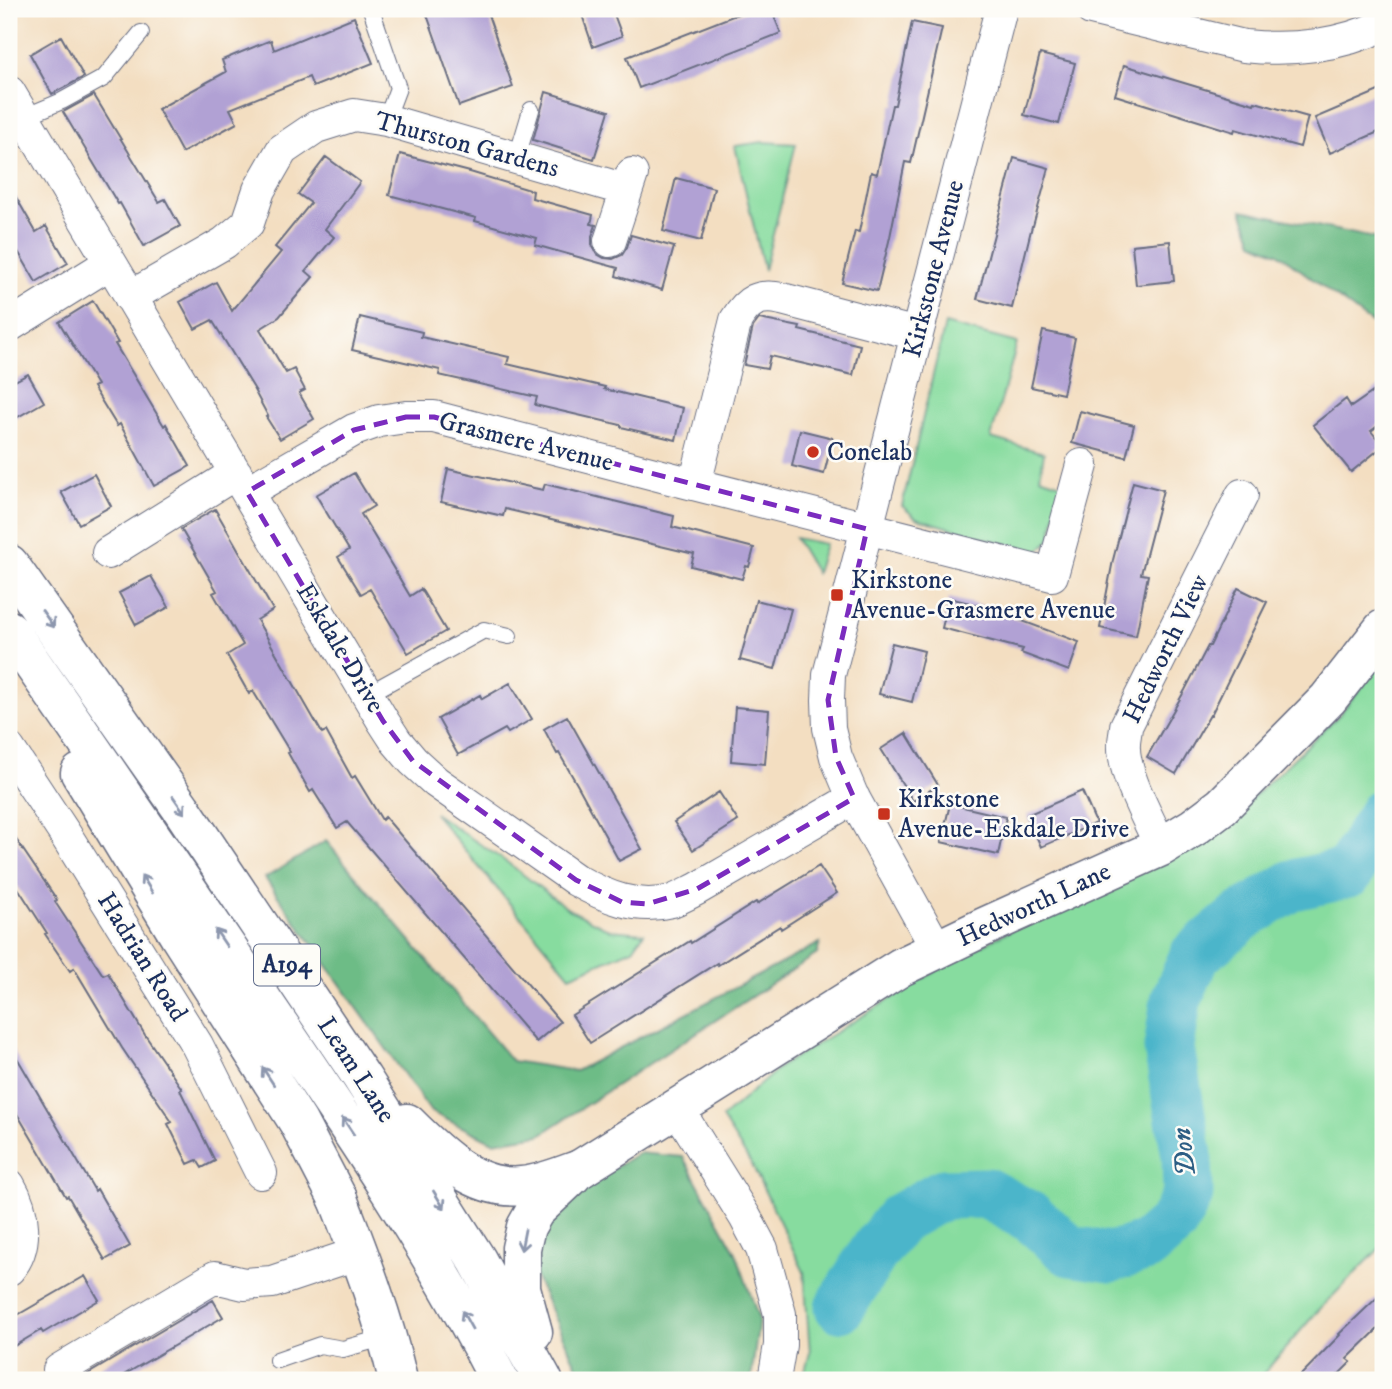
<svg xmlns="http://www.w3.org/2000/svg" width="1392" height="1389" viewBox="0 0 1392 1389" font-family="'IM FELL DW Pica',serif">
<rect width="100%" height="100%" fill="#fdfcf7"/>
<filter id="ink" filterUnits="userSpaceOnUse"><feTurbulence type="fractalNoise" baseFrequency=".0143" numOctaves="2"/><feDisplacementMap in="SourceGraphic" scale="14" xChannelSelector="R" yChannelSelector="G"/><feConvolveMatrix kernelMatrix="1 2 1 2 8 2 1 2 1" color-interpolation-filters="sRGB"/></filter>
<filter id="wash" filterUnits="userSpaceOnUse"><feTurbulence type="fractalNoise" baseFrequency=".00686" numOctaves="4" result="noise"/><feDisplacementMap in="SourceGraphic" scale="28" xChannelSelector="R" yChannelSelector="G"/><feGaussianBlur stdDeviation="1.57" result="paint"/><feColorMatrix in="noise" values="0 0 0 0 0 0 0 0 0 0 0 0 0 0 0 0 0 1.4 0 .05"/><feComposite in="paint" operator="in"/></filter>
<g filter="url(#wash)">
<rect width="100%" height="100%" fill="#f3dec1"/>
<path fill="#87dc9f" stroke="#51867e" stroke-width="2" d="M763 142 796 144 764 270 735 146Z
M945 324 1017 343 991 438 1044 453 1040 477 1061 484 1051 539 1036 553 916 518 902 506Z
M795 538 825 544 816 573Z
M1383 661V1245L1315 1314 1258 1380H802L810 1353 804 1272 753 1167 722 1118 781 1066 952 961 1243 807 1338 716Z
M434 813 508 863 568 909 610 930 644 933 633 949 570 976Z"/>
<path fill="#6dbc86" stroke="#447672" stroke-width="2" d="M1242 210 1383 240V331L1363 317 1278 253 1253 242Z
M326 841 512 1061 576 1071 820 943 817 954 540 1135 493 1142 431 1112 265 878Z
M638 1153 683 1157 736 1253 759 1319 751 1380H583L534 1274 538 1243 566 1199Z"/>
<g fill="none" stroke-linecap="round" stroke-linejoin="round">
<path stroke="#4cb5ca" stroke-width="51" d="M840 1307 873 1253 899 1219 943 1194 986 1193 1032 1218 1070 1251 1111 1257 1147 1246 1173 1223 1188 1194 1187 1156 1169 1048 1176 1000 1195 955 1241 917 1293 885 1348 873 1383 814"/>
</g>
<g id="blocks">
<path fill="#b1a1d4" d="M425 9H486L513 87 459 106Z
M580 9H612L622 36 593 47Z
M751 9H771L781 33 639 88 627 57Z
M354 17 373 63 313 87 309 77 230 109 237 123 182 153 158 109 226 72 222 60 271 40 274 50Z
M912 22 942 28 911 163 905 162 890 237 877 291 842 283 855 231 859 232 871 172 877 174 892 105H895Z
M61 36 84 77 52 94 30 54Z
M1040 54 1075 63 1059 124 1024 115Z
M1124 65 1254 104 1255 102 1308 117 1300 147 1235 129 1234 132 1115 95Z
M1383 89V130L1330 153 1315 118Z
M546 92 609 111 594 159 533 140Z
M94 95 159 202 165 199 180 226 144 246 120 203 118 204 63 112Z
M400 154 470 172 533 191 532 198 593 215 591 224 596 225 592 236V245L597 254 604 258 613 259 622 255 627 247 631 235 674 247 662 290 616 276 618 268 535 245 537 238 475 221 476 218 389 195Z
M326 157 360 182 325 229 334 237 306 271 313 277 279 317 260 329 286 373 294 369 305 390 299 393 314 419 280 439 266 417 268 416 254 390H255L212 320 195 329 180 302 216 282 232 311 281 252 275 247 311 203 298 194Z
M1014 158 1049 168 1033 226H1032L1012 308 977 299Z
M676 178 714 188 701 241 663 231Z
M9 185 36 232 46 226 68 263 36 282 9 236Z
M1170 241 1174 281 1136 285 1132 245Z
M93 301 118 343 115 344 164 426 166 424 190 466 154 486 120 424 117 426 93 387 97 385 59 322Z
M360 317 422 332 421 337 509 357 507 364 605 387 604 389 683 408 676 440 621 427V425L535 405 537 397 439 375 440 370 352 350Z
M759 319 800 327 799 330 860 345 853 375 770 356 767 369 744 365 753 327Z
M1043 331 1075 338 1063 394 1031 387Z
M28 374 44 402 9 422V384Z
M1383 385V422L1371 431 1383 446 1351 472 1313 425 1346 399 1351 407Z
M1080 411 1134 425 1126 457 1072 443Z
M800 430 833 438 824 474 792 466Z
M448 469 543 490 545 484 674 516 672 527 754 548 749 567 746 566 742 579 691 566 694 554 505 509 503 516 441 502Z
M354 473 374 506 361 514 410 596 421 589 446 631 408 653 370 589 361 594 338 557 349 550 316 495Z
M94 474 111 506 79 524 61 492Z
M1133 482 1163 490 1141 574 1148 575 1136 636 1100 628 1113 560Z
M215 509 273 610 257 620 322 733 326 731 352 778 355 776 382 820 385 817 560 1022 536 1042 347 822 337 828 313 790 310 792 288 753 290 752 253 691 249 694 227 655 243 645 213 593 217 591 181 529Z
M151 576 169 607 136 625 119 593Z
M1238 588 1267 602 1211 715H1210L1176 774 1147 757 1185 690 1208 646H1210Z
M949 598 1002 611 1001 613 1079 642 1069 671 1021 653 1023 649 942 628Z
M756 600 791 609 775 669 740 660Z
M892 643 924 651 912 702 879 694Z
M510 683 532 719 508 733 505 729 458 755 438 719 480 695 482 699Z
M735 707 769 710 765 764 731 761Z
M567 716 642 849 619 861 578 786 559 753 557 754 544 729Z
M906 733 938 785 913 801 881 749Z
M1082 791 1096 823 1041 847 1027 815Z
M719 792 738 821 693 850 674 822Z
M950 804 1006 817 998 855 941 842Z
M9 829 57 900 55 902 103 975 108 973 145 1035 182 1089 180 1090 215 1161 202 1168 197 1160 188 1164 168 1124 172 1122 122 1048 74 968 70 971 45 934 47 933 9 874Z
M819 866 837 893 781 929 780 926 718 965 717 963 590 1043 572 1015 690 941 691 943 756 902 757 904Z
M9 1044 95 1191 97 1189 130 1246 105 1260 68 1196 66 1197 9 1100Z
M85 1276 99 1300 43 1333 41 1330 9 1349V1320Z
M1383 1292V1324L1347 1359 1351 1362 1333 1380H1296L1340 1335 1339 1334Z
M213 1300 223 1317 115 1380H78Z"/>
</g>
</g>
<g filter="url(#ink)">
<use href="#blocks" fill-opacity="0" stroke="#676c81" stroke-width="2"/>
<g fill="none" stroke-linecap="round" stroke-linejoin="round">
<defs>
<path id="service" d="M371 9 398 88 386 120
M24 117 62 101 104 78 141 33
M517 157 531 110
M368 694 484 630 509 636
M277 1360 320 1345 343 1349 386 1337"/>
<path id="minor" d="M1091 9 1244 46C1290 51 1341 46 1383 25
M9 92 383 721 396 741 413 761 436 782 576 880C606 897 636 910 672 901 680 898 689 893 697 889L854 798
M610 241 632 174
M130 297 224 243 248 223 259 190 282 150 316 127 354 115 386 120 626 190
M9 326 110 263
M695 484 736 320C748 300 759 294 782 299L917 334
M247 492 354 430 379 421 406 417H434C640 470 845 524 1052 575L1082 465
M108 553 236 473
M9 749 65 834 197 1045 261 1173
M1161 847C1149 819 1122 773 1124 743 1124 738 1126 732 1126 726L1242 495
M937 949 852 795 836 757 829 728 828 700 829 675 1001 9
M677 1108 745 1217 762 1249 780 1314V1345L774 1380
M9 1185C24 1210 29 1246 9 1269
M59 1370 215 1277 244 1284 272 1282 359 1253"/>
<path id="tertiary" d="M580 1169 901 967 984 927 1161 847 1194 827 1222 806 1328 699 1383 629"/>
<path id="secondary" d="M338 1199C361 1258 384 1318 398 1380"/>
<path id="trunk" d="M9 564 181 808 362 1078 477 1260 543 1380
M9 630C97 756 184 883 270 1011 352 1131 433 1251 499 1380
M80 773 179 936 298 1122 338 1199
M407 1123C438 1154 475 1191 522 1186 542 1184 561 1176 580 1169
M533 1332 521 1288V1248L526 1227 535 1211 573 1175"/>
</defs>
<use href="#service" stroke="#676c81" stroke-width="18"/>
<use href="#minor" stroke="#676c81" stroke-width="34"/>
<use href="#tertiary" stroke="#676c81" stroke-width="41"/>
<use href="#secondary" stroke="#676c81" stroke-width="41"/>
<use href="#trunk" stroke="#676c81" stroke-width="41"/>
<use href="#service" stroke="#fff" stroke-width="16"/>
<use href="#minor" stroke="#fff" stroke-width="32"/>
<use href="#tertiary" stroke="#fff" stroke-width="38"/>
<use href="#secondary" stroke="#fff" stroke-width="38"/>
<use href="#trunk" stroke="#fff" stroke-width="38"/>
</g>
<defs><path id="oneway-shaft" d="M-6 0H5M1.5-3L5.5 0L1.5 3" fill="none" stroke-width="1.6" stroke-linecap="round" stroke-linejoin="round" transform="scale(1.75)"/></defs>
<g stroke="#8d97ae">
<use href="#oneway-shaft" transform="translate(48 619) rotate(55)"/>
<use href="#oneway-shaft" transform="translate(179 805) rotate(55)"/>
<use href="#oneway-shaft" transform="translate(147 884) rotate(-122)"/>
<use href="#oneway-shaft" transform="translate(221 938) rotate(-124)"/>
<use href="#oneway-shaft" transform="translate(268 1076) rotate(-123)"/>
<use href="#oneway-shaft" transform="translate(348 1126) rotate(-124)"/>
<use href="#oneway-shaft" transform="translate(439 1200) rotate(58)"/>
<use href="#oneway-shaft" transform="translate(523 1240) rotate(101)"/>
<use href="#oneway-shaft" transform="translate(467 1320) rotate(-119)"/>
</g>
</g>
<path fill="none" stroke="#7b2cbf" stroke-width="5" stroke-dasharray="14 9" stroke-linejoin="round" d="M406 417H434L867 529 828 700 836 757 854 798 697 889 647 904 622 902 576 880 413 761 383 721 247 492 354 430Z"/>
<g fill="#c8321e" stroke="#fdfcf7" stroke-width="2.5">
<circle cx="813" cy="452" r="7"/>
<rect x="830" y="588" width="14" height="14" rx="3.5"/>
<rect x="877" y="807" width="14" height="14" rx="3.5"/>
</g>
<g text-anchor="middle" dominant-baseline="central" stroke-width="5" stroke-linejoin="round" paint-order="stroke">
<rect fill="#fdfcf7" stroke="#5f6c8c" stroke-width="2" x="254" y="944.5" width="66" height="41" rx="5"/>
<g font-size="24" font-weight="bold" fill="#1b2f5e">
<text x="287" y="965">A194</text>
</g>
<g font-size="26" fill="#1b2f5e" stroke="#fdfcf7">
<text transform="translate(467 145) rotate(15)">Thurston Gardens</text>
<text transform="translate(934 269) rotate(-76)">Kirkstone Avenue</text>
<text transform="translate(526 442) rotate(14)">Grasmere Avenue</text>
<text transform="translate(340 648) rotate(59)">Eskdale Drive</text>
<text transform="translate(1166 649) rotate(-64)">Hedworth View</text>
<text transform="translate(1034 905) rotate(-25)">Hedworth Lane</text>
<text transform="translate(142 957) rotate(58)">Hadrian Road</text>
<text transform="translate(356 1070) rotate(57)">Leam Lane</text>
</g>
<g font-size="26" fill="#1b2f5e" stroke="#fdfcf7" text-anchor="start">
<text x="827" y="452">Conelab</text>
<text x="851" y="580">Kirkstone<tspan x="851" dy="30">Avenue-Grasmere Avenue</tspan></text>
<text x="898" y="799">Kirkstone<tspan x="898" dy="30">Avenue-Eskdale Drive</tspan></text>
</g>
<g font-size="28" font-style="italic" fill="#2c5e84" stroke="#fdfcf7">
<text transform="translate(1184 1152) rotate(-96)">Don</text>
</g>
</g>
<rect width="1392" height="1389" fill="none" stroke="#fdfcf7" stroke-width="35"/>
</svg>
